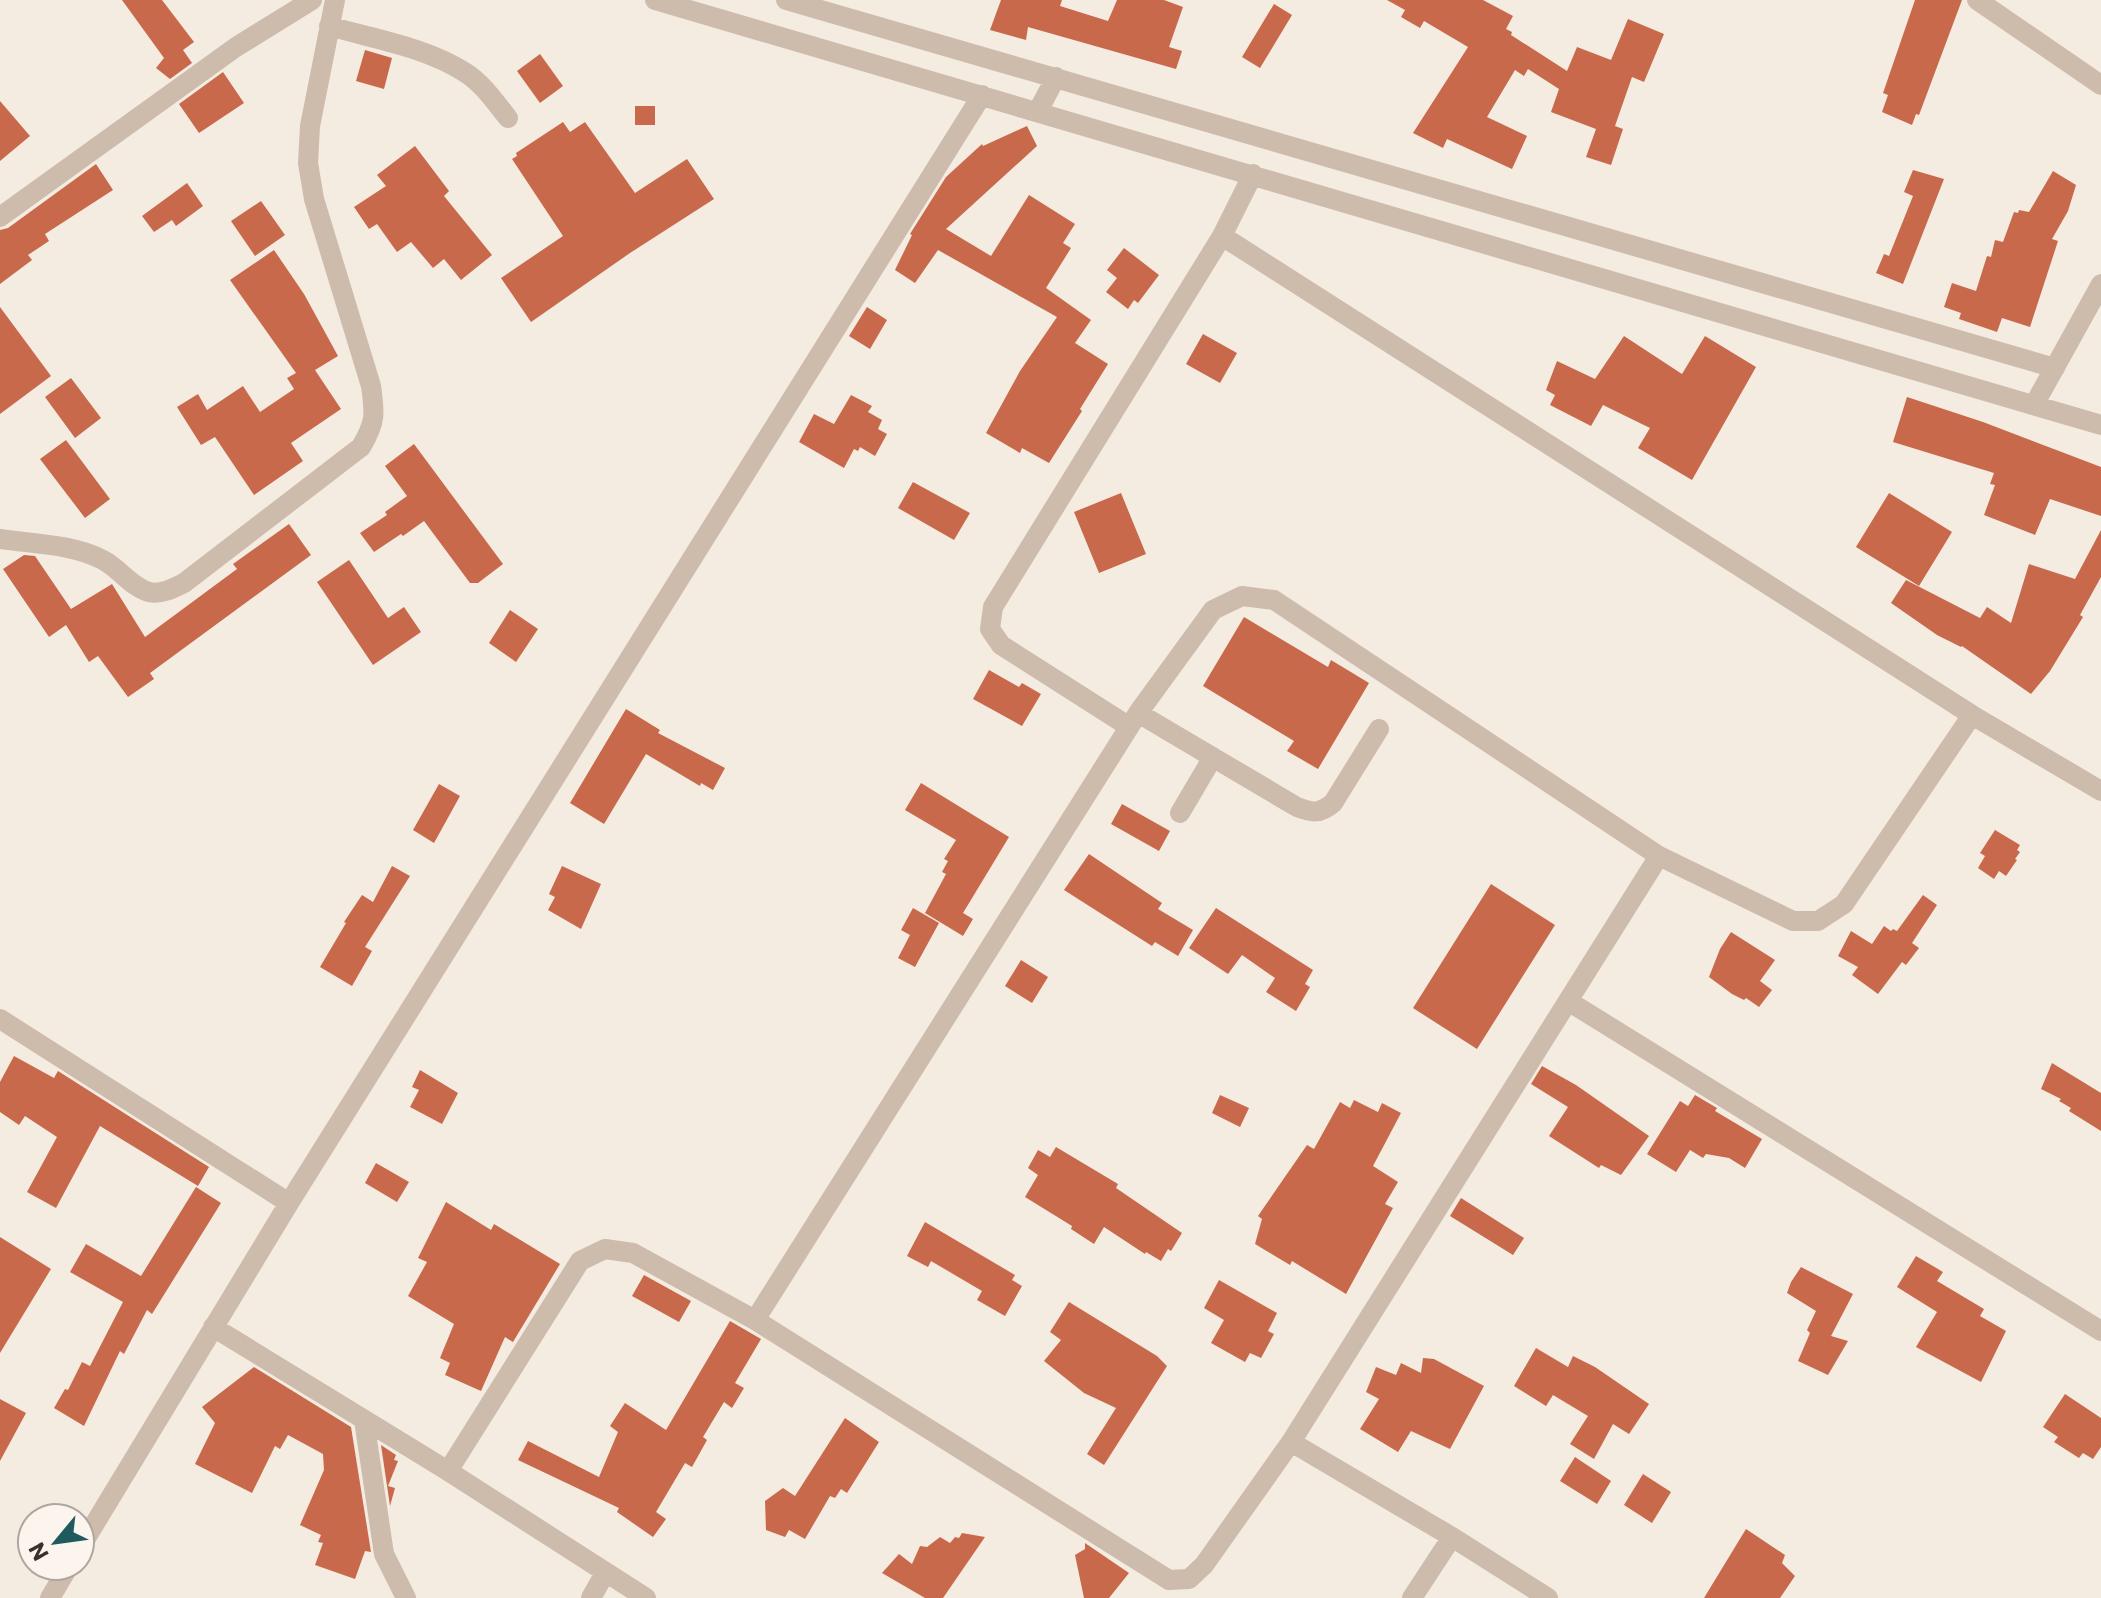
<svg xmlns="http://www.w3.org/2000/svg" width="2101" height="1598" viewBox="0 0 2101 1598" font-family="Commissioner,sans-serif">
<rect width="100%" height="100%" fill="#f4ebe1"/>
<path fill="#c8694b" d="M122 0H162L194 42 183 50 192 63 170 79 156 68 164 58Z
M1001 0H1062L1060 6 1108 21 1117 0H1164L1183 7 1169 47 1182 51 1176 69 1028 27 1026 40 990 30Z
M1387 0H1483L1513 16 1506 29 1512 32 1511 35 1567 71 1577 47 1611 60 1628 19 1664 34 1644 82 1632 77 1615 126 1623 129 1611 165 1586 157 1596 129 1551 112 1559 89 1528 69 1524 76 1515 70 1487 117 1527 136 1512 169 1447 139 1443 148 1413 133 1468 47 1424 21 1420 28 1401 17 1405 10Z
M1915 0H1962L1919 115 1916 114 1912 125 1882 112 1888 95 1883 93Z
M1274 4 1292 15 1260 68 1242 57Z
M365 50 392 58 384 89 356 81Z
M540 54 563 86 540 103 517 71Z
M223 72 244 103 199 133 179 104Z
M0 101 30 136 0 161Z
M635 106H655V125H635Z
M563 122 570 132 585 122 635 193 687 159 714 199 630 253 531 322 501 278 563 236 512 159 517 156 516 153Z
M1027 126 1037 146 946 229 991 256 1029 195 1075 224 1063 243 1071 248 1046 288 1091 320 1075 343 1108 364 1080 409 1082 411 1049 463 1022 448 1020 453 986 433 1020 371 1057 317 938 250 915 283 895 270 912 235 910 234 946 177 982 144 983 146Z
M415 146 449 191 444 196 492 255 461 280 444 259 433 268 411 242 397 252 377 224 369 229 354 207 386 186 377 175Z
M96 164 113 190 45 234 49 241 28 255 32 260 0 284V230L8 228Z
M1913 170 1944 179 1903 284 1876 273 1884 254 1889 256 1913 196 1904 192Z
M2053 171 2076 185 2068 211 2052 239 2058 241 2030 327 2002 318 1997 332 1959 319 1961 313 1944 307 1952 283 1976 291 1987 256 1991 257 1995 240 2003 242 2014 212 2018 213 2019 210 2029 212Z
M187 183 203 206 176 226 172 220 154 232 142 216Z
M261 201 285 235 255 256 231 221Z
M1124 248 1159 275 1138 303 1134 300 1128 309 1106 292 1117 278 1107 270Z
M274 250 304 294 338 356 315 370 341 409 291 443 303 461 254 495 215 437 201 445 177 407 198 394 207 410 243 386 260 412 294 389 287 378 296 373 230 280Z
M0 307 51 376 0 414Z
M867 307 887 320 870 349 849 336Z
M1203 334 1237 353 1220 383 1186 364Z
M1624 336 1682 374 1705 336 1756 367 1692 480 1638 448 1650 428 1603 405 1591 426 1550 405 1555 395 1546 390 1557 361 1595 379Z
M71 378 101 418 75 438 45 397Z
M851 395 872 406 868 412 882 420 878 429 887 434 875 456 860 447 858 451 854 449 844 468 799 442 814 414 834 424Z
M1907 397 1983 422 2101 467V516L2050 499 2035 535 1984 515 1995 485 1990 484 1994 473 1893 442Z
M66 440 110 499 85 518 40 459Z
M414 444 503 564 478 583H470L424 521 403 536 401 534 374 552 360 533 387 515 385 512 407 496 385 466Z
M913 482 970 513 954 540 898 508Z
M1121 493 1146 554 1099 573 1074 512Z
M1889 493 1952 532 1919 586 1856 547Z
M289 524 311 555 150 673 154 679 128 697 98 656 89 662 66 625 49 637 3 569 24 555 35 556 71 609 112 584 145 637 237 569 233 564Z
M2101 530V577L2080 615 2083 617 2050 671 2031 694 1962 646 1961 647 1937 635 1891 603 1906 580 1980 618 1987 607 2011 623 2029 564 2075 579Z
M349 560 388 618 404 607 421 632 373 665 317 582Z
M510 610 538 629 516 662 489 643Z
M1244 617 1328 667 1331 660 1369 683 1318 769 1287 751 1294 741 1203 686Z
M989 670 1019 687 1022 683 1041 694 1022 726 973 699Z
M626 709 660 730 658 733 725 768 713 790 701 783 700 786 646 754 604 824 570 803Z
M921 783 1009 837 963 913 973 919 963 936 925 913 946 874 942 872 948 861 944 859 956 840 905 810Z
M439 784 460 796 434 843 413 830Z
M1122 804 1170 831 1159 851 1111 824Z
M1995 830 2020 845 2017 850 2020 852 2015 859 2017 860 2006 876 1999 871 1994 879 1978 868 1985 856 1980 853Z
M1089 854 1162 903 1158 909 1193 930 1178 956 1155 942 1152 946 1064 890Z
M392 866 410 876 365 947 372 951 352 986 320 967 346 923 344 922 362 895 373 902Z
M562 866 601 884 581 929 548 910 555 897 549 894Z
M1491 884 1555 925 1477 1049 1413 1008Z
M1923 895 1937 905 1912 943 1919 948 1906 965 1902 962 1878 994 1852 975 1858 967 1838 956 1851 931 1872 944 1884 926 1891 931 1893 929 1897 931Z
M913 908 939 923 915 967 898 958 910 935 901 930Z
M1216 908 1313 970 1305 984 1310 987 1296 1011 1266 992 1275 978 1242 955 1228 974 1189 948Z
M1731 932 1775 960 1760 981 1772 990 1759 1007 1746 998 1744 1000 1732 994 1709 977 1720 949Z
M1021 960 1048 977 1032 1003 1005 986Z
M14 1056 54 1078 58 1071 209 1167 198 1186 100 1126 56 1208 27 1192 57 1137 25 1116 19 1125 0 1112V1082Z
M2052 1063 2101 1093V1131L2069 1111 2071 1108 2059 1101 2061 1099 2041 1089Z
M1542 1066 1576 1085 1649 1136 1621 1175 1601 1165 1599 1168 1549 1136 1568 1107 1531 1084Z
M420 1070 458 1093 442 1124 410 1107 419 1090 412 1087Z
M1220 1095 1249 1108 1240 1127 1212 1113Z
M1695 1095 1717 1108 1715 1111 1762 1139 1745 1168 1729 1158 1706 1154 1703 1158 1690 1150 1676 1172 1647 1154 1680 1101 1688 1106Z
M1354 1100 1378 1112 1382 1103 1401 1113 1373 1166 1398 1182 1385 1204 1393 1208 1346 1294 1292 1261 1290 1265 1255 1244 1262 1219 1258 1216 1307 1145 1314 1149 1340 1102 1350 1108Z
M1056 1147 1118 1184 1116 1188 1182 1233 1171 1251 1168 1249 1161 1261 1146 1252 1145 1254 1104 1227 1094 1244 1071 1229 1072 1226 1025 1197 1038 1175 1028 1168 1038 1150 1050 1157Z
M376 1163 409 1182 397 1202 365 1183Z
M196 1187 221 1203 152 1314 147 1310 124 1354 120 1351 84 1426 54 1408 65 1389 68 1390 82 1362 90 1366 123 1302 70 1272 86 1244 141 1276Z
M1461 1198 1524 1238 1513 1255 1450 1216Z
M446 1202 491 1230 494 1224 560 1264 513 1342 505 1337 481 1391 445 1375 450 1363 440 1358 454 1324 408 1296 427 1262 418 1258Z
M925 1222 1015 1275 1012 1280 1022 1286 1005 1316 977 1300 982 1291 931 1261 928 1267 907 1256Z
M0 1237 51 1269 0 1353Z
M1916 1256 1943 1272 1937 1281 1984 1309 1980 1316 2006 1331 1981 1382 1916 1347 1937 1312 1897 1287Z
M1801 1267 1853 1294 1831 1336 1848 1341 1828 1375 1798 1361 1810 1333 1807 1330 1816 1311 1787 1293 1791 1282Z
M644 1275 691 1301 679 1322 632 1296Z
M1219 1280 1277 1313 1268 1331 1274 1334 1261 1358 1250 1353 1245 1362 1211 1343 1224 1320 1204 1308Z
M1069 1302 1157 1356 1167 1366 1104 1465 1087 1454 1116 1408 1084 1393 1044 1361 1061 1340 1050 1332Z
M730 1321 761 1339 735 1383 744 1388 732 1408 724 1402 703 1437 707 1440 692 1467 685 1463 656 1512 666 1519 653 1537 617 1512 619 1508 518 1460 528 1441 599 1477 618 1432 610 1426 625 1403 666 1430Z
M1536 1348 1568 1367 1573 1356 1595 1367 1649 1404 1629 1434 1613 1424 1594 1459 1570 1444 1588 1416 1553 1395 1546 1406 1514 1386Z
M1423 1358 1434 1359 1484 1386 1450 1449 1411 1431 1398 1452 1360 1429 1379 1399 1366 1392 1376 1367 1396 1375 1401 1363 1421 1373Z
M254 1367 351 1427 371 1552 365 1551 355 1579 315 1565 323 1543 318 1542 321 1535 300 1525 324 1470 323 1454 288 1435 280 1449 275 1446 252 1493 195 1464 215 1423 202 1407Z
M2065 1394 2101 1418V1447L2093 1459 2083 1453 2079 1458 2054 1442 2058 1437 2043 1427Z
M0 1399 26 1413 0 1461Z
M845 1418 879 1442 847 1493 841 1489 835 1498 830 1496 805 1539 789 1530 785 1537 766 1530 765 1501 783 1488 795 1496Z
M381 1445 396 1455 394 1460 398 1461 388 1486 395 1488 390 1506Z
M1575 1457 1611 1481 1597 1504 1560 1481Z
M1643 1474 1671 1492 1652 1523 1624 1505Z
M1746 1529 1785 1555 1782 1563 1795 1576 1780 1598H1704Z
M962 1533 985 1537 943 1598H925L882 1573 899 1554 912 1564 920 1546 927 1547 940 1537 950 1543 955 1537 959 1538Z
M1085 1543 1129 1573 1109 1598H1084L1075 1555 1085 1549Z"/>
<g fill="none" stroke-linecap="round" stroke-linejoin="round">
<path stroke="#cdbbac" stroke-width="20" d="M655 0 2101 425
M786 0 2055 368
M1977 0 2101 85
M329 26C374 39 426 47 466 73 483 84 495 102 508 118
M1038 111 1056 77
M1253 174 1222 236 1972 715 2101 791
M0 217 236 47 312 0
M2034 405 2101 284
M0 539C33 544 73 544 103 560 119 568 131 587 149 592 161 595 174 588 184 583L361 447C376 422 375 414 371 386L314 199 308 163 310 126 335 0
M1138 713 1297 807C1312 813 1320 814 1333 803L1379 729
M1128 726 1001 645 990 629 993 607 1222 236
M1180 813 1213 757
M1568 1001 2101 1331
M0 1019 289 1203
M755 1320 1138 713 1213 610 1242 596 1274 600 1659 856 1793 921H1818L1844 904 1972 715
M213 1327 448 1471 646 1598
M364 1420 384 1554 406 1598
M1291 1442 1452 1537 1548 1598
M448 1471 580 1261 605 1249 633 1253 755 1320 1169 1580 1189 1579 1204 1565 1291 1442 1659 856
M80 1548 289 1203 982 95
M50 1598 69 1566
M591 1598 605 1573
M1412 1598 1452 1537"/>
</g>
<g transform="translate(56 1542) rotate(241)"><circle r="38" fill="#fbf5ee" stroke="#aea6a0" stroke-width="2"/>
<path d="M0-6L14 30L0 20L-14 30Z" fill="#1f5a5e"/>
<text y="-12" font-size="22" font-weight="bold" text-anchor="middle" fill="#3b302b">N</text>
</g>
</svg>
